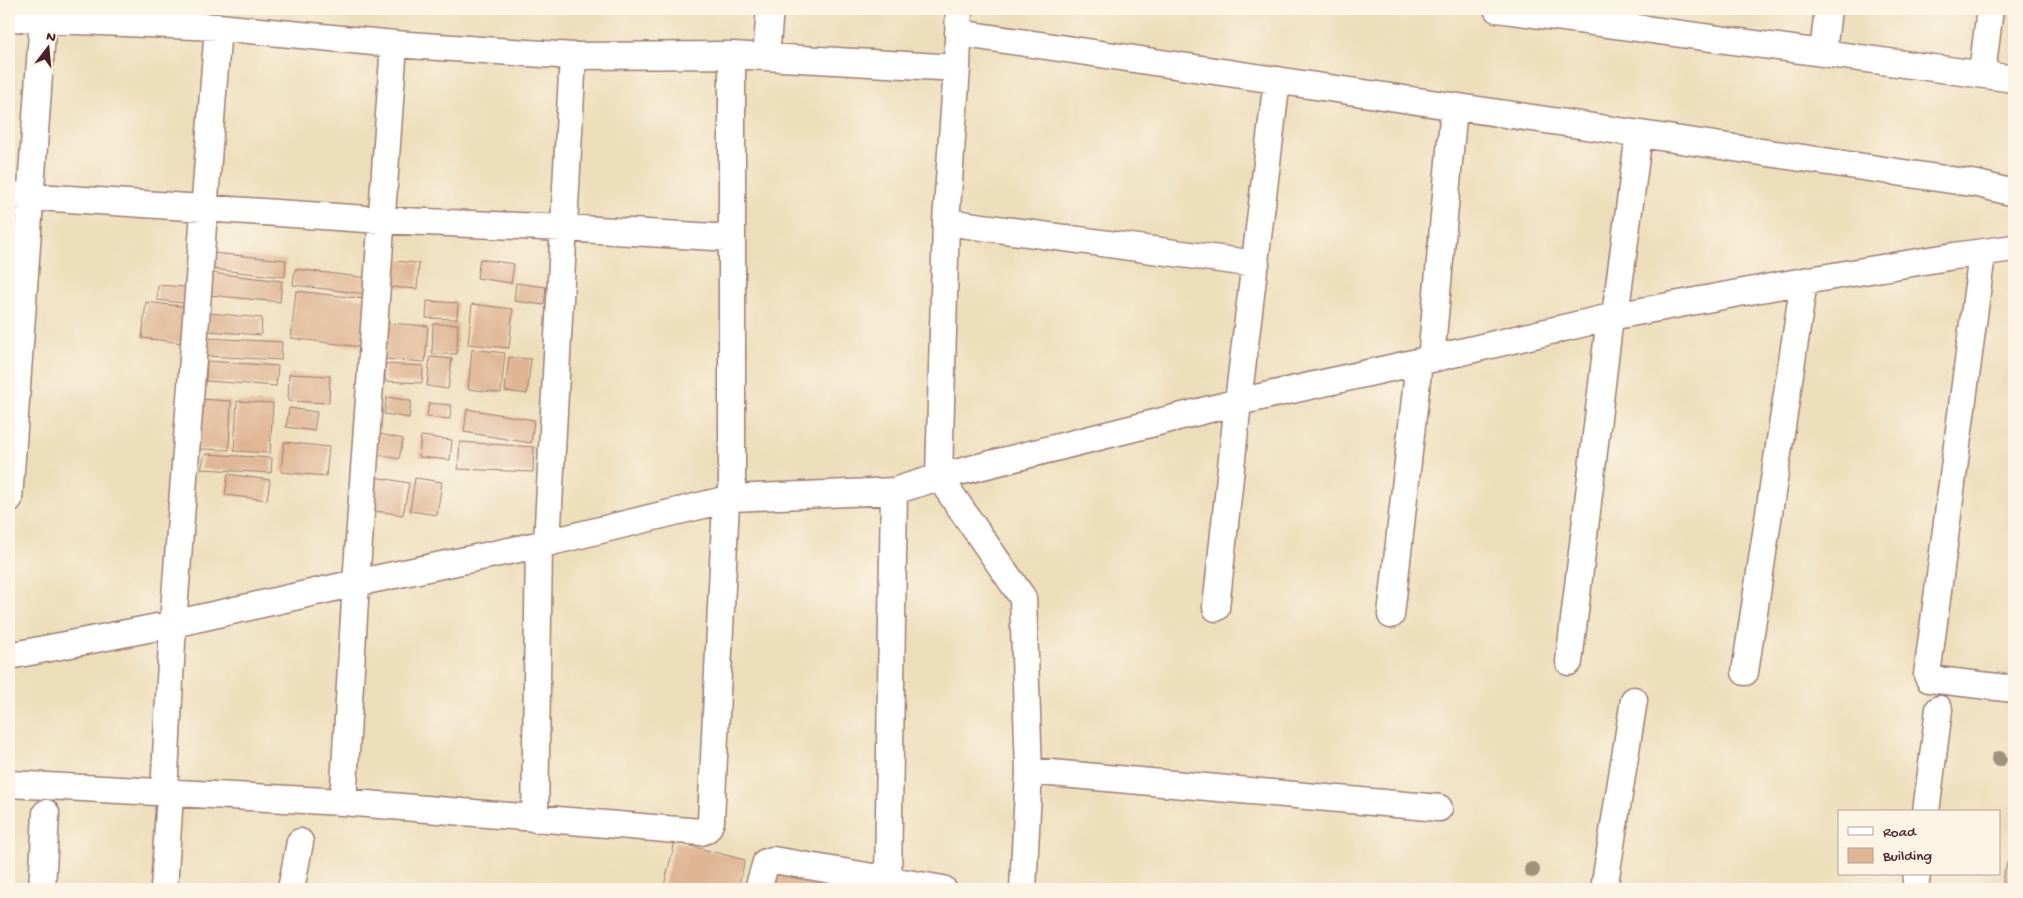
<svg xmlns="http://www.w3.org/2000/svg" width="2023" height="898" viewBox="0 0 2023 898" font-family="'Gochi Hand',sans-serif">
<rect width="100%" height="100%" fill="#fcf5e5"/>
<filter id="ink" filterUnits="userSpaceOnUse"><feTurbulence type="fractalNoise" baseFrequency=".02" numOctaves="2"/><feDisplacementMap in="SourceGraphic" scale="10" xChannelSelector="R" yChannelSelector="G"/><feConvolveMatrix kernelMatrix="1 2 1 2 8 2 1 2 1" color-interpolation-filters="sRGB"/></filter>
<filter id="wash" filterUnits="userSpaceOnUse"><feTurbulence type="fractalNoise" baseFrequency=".0096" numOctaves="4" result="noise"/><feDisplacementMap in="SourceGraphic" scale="20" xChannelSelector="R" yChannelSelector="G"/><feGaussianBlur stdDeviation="1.12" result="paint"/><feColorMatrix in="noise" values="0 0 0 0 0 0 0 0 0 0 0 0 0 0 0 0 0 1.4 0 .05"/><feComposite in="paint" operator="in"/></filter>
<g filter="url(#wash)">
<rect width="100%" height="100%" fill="#eddebb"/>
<g id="blocks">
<path fill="#dfb594" d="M212 253 286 260 285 277 211 269Z
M480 259 514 264 511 283 477 278Z
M391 261 419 263 417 289 389 287Z
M295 269 368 278 366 294 293 285Z
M211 273 282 281 280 302 209 295Z
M516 283 546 287 544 305 514 301Z
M158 285 185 287 184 303 157 300Z
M296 291 366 299 361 347 291 338Z
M427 301 458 303 457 319 426 318Z
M146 302 188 307 183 343 142 338Z
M472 304 513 309 509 348 468 344Z
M209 313 262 318 261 335 208 331Z
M387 323 428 326 425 362 385 359Z
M433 324H458L457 354H432Z
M207 338 282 342 281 360 206 356Z
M472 349 505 353 501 393 468 389Z
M430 357 452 359 448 389 427 386Z
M509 357 531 359 527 394 505 391Z
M207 361 278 366 276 386 206 381Z
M385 364 423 366 422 383 385 381Z
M289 374 330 376 329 403 288 401Z
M387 397 411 401 409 418 384 414Z
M200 399 231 401 229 450 198 449Z
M237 401 273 403 270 453 234 451Z
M429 403 451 405 450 419 427 417Z
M289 408 317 412 314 431 286 427Z
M467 409 534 420 531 443 464 432Z
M380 434 403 439 399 459 376 454Z
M421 436 452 440 450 460 419 457Z
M284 442 329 447 326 476 281 472Z
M460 442 534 447 533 472 458 469Z
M205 454 272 458 271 473 201 469Z
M228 474 270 480 267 500 225 495Z
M375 477 409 483 403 515 369 510Z
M415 478 442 482 437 515 410 511Z
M675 842 745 860 738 889H663Z
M2014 852V889H2004L2003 875 2009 858Z
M770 867 865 888V889H765Z"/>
</g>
</g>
<g filter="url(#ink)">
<use href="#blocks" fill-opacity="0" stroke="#9c7e73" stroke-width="1"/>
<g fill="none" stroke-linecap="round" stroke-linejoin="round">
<defs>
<path id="street" d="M959 9 957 68 946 222 939 477 1023 598 1029 771 1023 889
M1497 9 2014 79
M9 18 218 27 394 44 573 56 732 55 957 68
M958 33 1978 184 2014 193
M1823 53 1828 9
M732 55V498
M766 57 770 9
M1982 74 1990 9
M9 195 381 220 564 228 731 238
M946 222 1256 264
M1982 254 1927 675 1929 679 2014 689
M1615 316 1639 134
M1431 359 1454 107
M9 499 43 19
M547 543 573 56
M1216 608 1238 402 1277 80
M1391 615 1419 362
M9 656 173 624 356 583 547 543 732 498 894 491 939 477 1238 402 1431 359 1615 316 1804 281 1954 256 2014 248
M1569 662 1610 317
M1745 672 1804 281
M1029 771 1439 808
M9 784 343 802 701 832C707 830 709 828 711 821L726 501
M164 793 173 624 218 27
M343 802 356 583 394 44
M1926 812 1939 709
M535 819 539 545
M888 879 894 491
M42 889 46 813
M164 889 170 794
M291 889 300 842
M758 889 766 862 773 860 943 889
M1604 889 1634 700
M1915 889 1917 874"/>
</defs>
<use href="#street" stroke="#9c7e73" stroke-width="29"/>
<use href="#street" stroke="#fff" stroke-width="26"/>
</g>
<g fill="#9f927a">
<circle cx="1999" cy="759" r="8"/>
<circle cx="1532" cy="870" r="8"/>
</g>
</g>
<rect width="2023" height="898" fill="none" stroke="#fcf5e5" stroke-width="30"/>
<rect x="1838" y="810" width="162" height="65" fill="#fcf5e5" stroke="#b59f9b"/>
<rect x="1848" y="827" width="25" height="8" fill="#ffffff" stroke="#b59f9b"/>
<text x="1883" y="836" font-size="15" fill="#4a1f2b">Road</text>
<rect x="1848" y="848" width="25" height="15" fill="#dfb594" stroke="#b59f9b"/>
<text x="1883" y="860" font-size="15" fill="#4a1f2b">Building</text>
<g transform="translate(48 48) rotate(16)" stroke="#fcf5e5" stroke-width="4" paint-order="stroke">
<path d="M0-4L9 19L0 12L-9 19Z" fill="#4a1f2b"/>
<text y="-8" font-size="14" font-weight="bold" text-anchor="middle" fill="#4a1f2b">N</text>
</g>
</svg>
